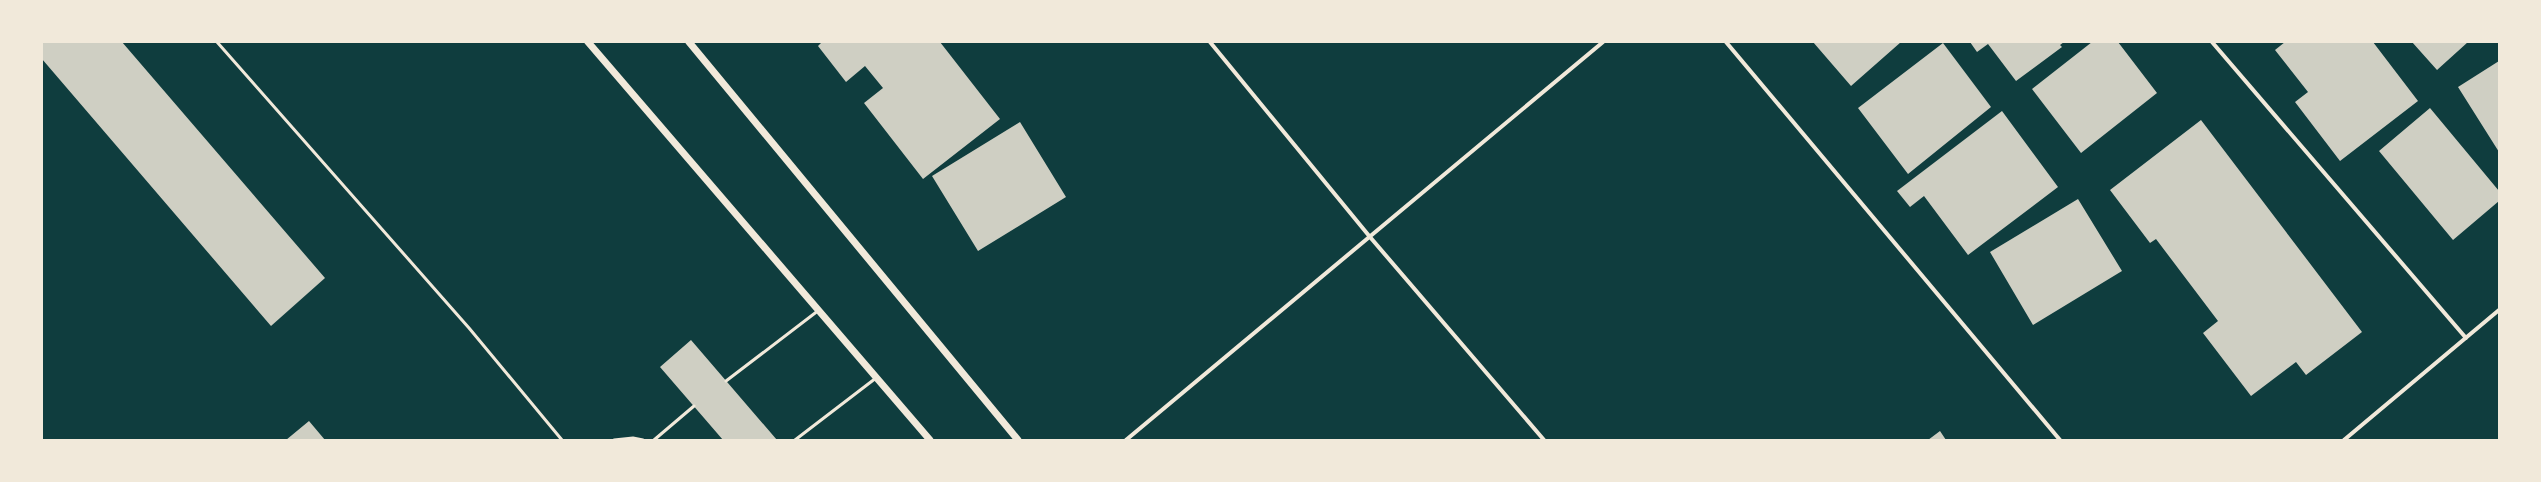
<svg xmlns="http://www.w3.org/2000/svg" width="2541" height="482" viewBox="0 0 2541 482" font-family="Montserrat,sans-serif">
<rect width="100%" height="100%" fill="#0f3d3e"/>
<path fill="#cfcfc3" d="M42 42H122L325 278 271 326 42 59Z
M822 42H940L1000 119 923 179 864 103 883 88 865 66 846 82 818 46Z
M1813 42H1901L1851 86Z
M1970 42H2064L2060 45 2062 47 2016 81 1988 44 1977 52Z
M2092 42H2118L2157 93 2081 153 2032 89Z
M2285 42H2373L2418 101 2340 161 2295 102 2308 92 2275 50Z
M2412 42H2468L2437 70Z
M1943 43 1991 107 1908 174 1858 108Z
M2499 61V152L2458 87Z
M2430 108 2499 191V201L2453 240 2379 151Z
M2002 111 2058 187 1968 255 1924 196 1910 207 1897 191Z
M2201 120 2362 332 2306 375 2296 362 2251 396 2203 333 2218 321 2156 239 2150 243 2110 190Z
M1020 122 1066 197 978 251 932 176Z
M2078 199 2122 271 2033 325 1990 252Z
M691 340 777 440H723L660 367Z
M309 421 325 440H286Z
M1940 431 1946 440H1928Z"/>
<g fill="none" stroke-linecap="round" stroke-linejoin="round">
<path stroke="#f1e9da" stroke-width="3" d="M217 42 469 328 562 440
M726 381 819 310
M614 440 633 438 643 440
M654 440 694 406
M795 440 876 378"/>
<path stroke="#f1e9da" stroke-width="4" d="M1210 42 1370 237 1544 440
M1726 42 2060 440
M2212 42 2466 338
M1126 440 1603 42
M2344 440 2499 310"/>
<path stroke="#f1e9da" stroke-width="7" d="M588 42 930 440
M689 42 1018 440"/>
</g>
<rect width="2541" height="482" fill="none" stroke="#f1e9da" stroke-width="86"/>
</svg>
